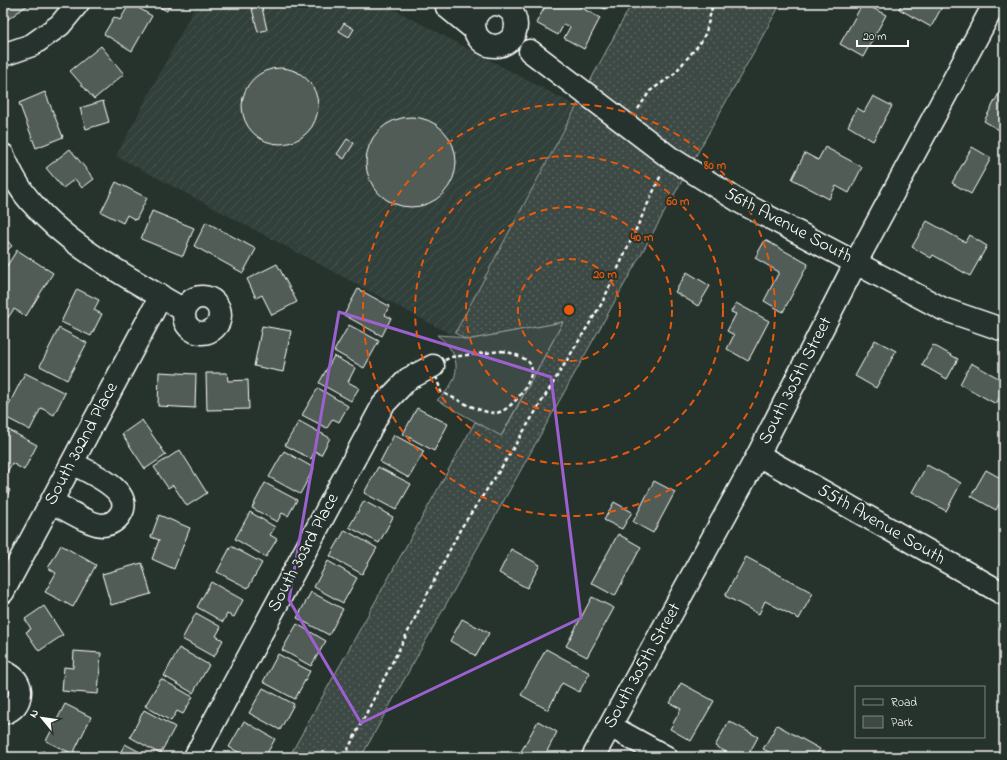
<svg xmlns="http://www.w3.org/2000/svg" width="1007" height="760" viewBox="0 0 1007 760" font-family="'Indie Flower',sans-serif">
<defs>
<pattern id="industrial-furrows" width="10" height="10" patternUnits="userSpaceOnUse"><rect width="10" height="10" fill="#333f3a"/><path d="M-1 1l2-2M0 10L10 0M9 11l2-2" fill="none" stroke="#47524e"/></pattern>
<pattern id="grass-dots" width="8" height="8" patternUnits="userSpaceOnUse"><rect width="8" height="8" fill="#3e4944"/><path d="M2 2h.1M6 6h.1" fill="none" stroke="#5b6460" stroke-width="1.8" stroke-linecap="round"/></pattern>
</defs>
<rect width="100%" height="100%" fill="#26332d"/>
<filter id="ink" filterUnits="userSpaceOnUse"><feTurbulence type="fractalNoise" baseFrequency=".025" numOctaves="2"/><feDisplacementMap in="SourceGraphic" scale="8" xChannelSelector="R" yChannelSelector="G"/><feConvolveMatrix kernelMatrix="1 2 1 2 8 2 1 2 1" color-interpolation-filters="sRGB"/></filter>
<g filter="url(#ink)">
<path fill="url(#industrial-furrows)" d="M197 3H382L576 106 454 336 116 156Z"/>
<path fill="url(#grass-dots)" stroke="#9ea4a2" d="M632 3H781L361 757H289L475 422 502 435 563 322 467 340 455 333Z"/>
<path fill="#3e4944" stroke="#9ea4a2" d="M563 322 501 436 437 400C462 380 463 355 437 335L454 336 467 340Z"/>
<path fill="#515c57" stroke="#fff" d="M3 3H28L29 4 7 20 3 15Z
M130 3 152 16 132 51 104 34 114 17 120 20Z
M152 3H171L167 11Z
M261 3 267 30 258 32 251 5Z
M547 3H573L600 18 584 49 564 38 570 27 564 24 558 35 536 23Z
M594 3H608L605 9Z
M863 3 886 15 863 57 840 44Z
M902 3H944L931 27 899 9Z
M344 23 354 29 349 37 339 31Z
M101 46 124 74 94 99 70 71Z
M242 106a38 38 0 1 1 76 0a38 38 0 1 1-76 0Z
M1004 84V133L984 121Z
M45 92 63 137 36 148 19 103Z
M873 96 892 106 873 141 848 126 857 108 864 112Z
M103 101 109 122 86 129 80 108Z
M366 162a45 45 0 1 1 90 0a45 45 0 1 1-90 0Z
M347 139 354 143 344 159 337 154Z
M825 147 862 167 849 193 836 186 829 199 792 179 805 153 818 160Z
M972 147 991 158 971 194 952 183Z
M70 149 94 179 82 188 75 179 63 188 46 168Z
M116 182 147 198 136 220 127 215 123 223 101 212Z
M152 211 194 228 183 256 141 239Z
M927 221 965 242 969 235 987 246 970 276 933 255 931 258 912 247Z
M206 222 256 249 243 273 194 246Z
M3 236 12 246 3 254Z
M765 240 808 264 783 312 764 301 779 272 755 258Z
M17 250 53 273 26 316 14 309 7 319 3 317V272Z
M277 264 297 302 272 315 262 295 256 298 247 279Z
M687 272 710 286 698 306 675 292Z
M77 289 99 300 94 310 102 314 91 336 61 322Z
M358 289 389 306 385 315 391 318 382 336 344 315Z
M736 303 769 321 748 361 727 349 734 335 727 331 736 314 731 312Z
M349 325 379 341 364 368 334 351Z
M262 326 291 331 283 372 254 366Z
M59 328 87 343 67 380 40 366Z
M875 340 896 351 876 388 855 376Z
M933 345 958 359 947 379 922 365Z
M334 356 355 368 348 382 359 388 351 401 319 383Z
M971 363 1004 381V389L996 404 960 384Z
M159 372 196 374 195 408 158 406Z
M25 373 65 393 54 415 41 408 30 430 3 416Z
M206 373H227L228 381 248 380 249 409 207 410Z
M318 388 348 406 339 422 333 419 327 428 302 415Z
M417 408 448 424 434 451 403 434Z
M142 420 166 455 145 469 122 434Z
M299 421 330 438 321 455 315 451 311 459 285 445Z
M3 427 37 445 24 470 12 463 5 476 3 474Z
M394 435 424 451 409 478 380 462Z
M180 450 207 493 187 506 173 485 168 488 154 467Z
M284 451 314 468 300 494 269 477Z
M927 465 961 483 946 511 912 492Z
M378 467 411 484 396 510 364 493Z
M986 470 1004 480V495L996 510 971 496Z
M654 481 675 492 653 533 633 522Z
M265 483 297 500 288 516 282 513 277 522 252 508Z
M3 486 10 490 3 504Z
M364 501 393 517 379 543 349 527Z
M614 502 632 512 622 529 604 520Z
M250 512 275 527 270 535 277 539 266 557 235 539Z
M159 515 190 528 174 569 152 559 159 540 151 537Z
M345 530 377 548 362 574 330 556Z
M618 534 641 547 615 596 591 583Z
M61 545 96 565 73 607 45 592 56 573 48 568Z
M231 546 262 563 248 588 217 572Z
M511 549 540 565 527 588 499 573Z
M746 557 813 593 799 619 765 601 759 614 725 596Z
M328 561 357 578 343 603 314 587Z
M142 563 151 594 111 605 102 574Z
M211 582 243 600 234 617 227 614 223 622 197 607Z
M311 592 343 609 329 635 297 618Z
M592 597 614 608 587 657 566 646Z
M44 606 63 635 39 651 26 632 31 629 25 619Z
M196 613 221 627 216 636 223 640 214 657 182 639Z
M462 619 489 633 476 656 450 641Z
M297 624 326 641 311 666 282 650Z
M179 648 209 665 193 693 164 676Z
M546 649 590 673 579 692 562 683 548 710 521 695Z
M74 651 101 653 98 694 62 691 64 667 73 668Z
M278 654 310 671 295 699 263 682Z
M161 679 193 697 183 714 177 711 171 721 145 706Z
M681 683 714 701 691 741 670 729 681 709 670 703Z
M263 688 294 704 280 730 249 713Z
M65 704 91 717 73 754 46 741Z
M144 710 175 727 160 754 130 737Z
M244 721 275 739 265 757H247L229 747Z
M538 721 557 732 544 757H518Z
M729 721 758 737 747 757H735L715 746Z
M777 725 820 749 815 757H778L763 749Z
M125 744 149 757H118Z
M44 751 45 757H21Z"/>
<g fill="none" stroke-linecap="round" stroke-linejoin="round">
<defs>
<path id="minor" d="M474 25a21 21 0 1 1 42 0a21 21 0 1 1-42 0Z
M475 30 447 7 487 6
M530 51 669 157 742 203 943 309 1004 330
M3 55 32 45 60 25 78 3
M3 155C10 171 19 189 31 202 70 248 133 280 184 310
M184 315a18 18 0 1 1 36 0a18 18 0 1 1-36 0Z
M758 455 1004 594
M51 502C63 507 90 525 102 525 109 525 116 521 120 515 137 491 88 472 72 463
M3 592 161 296
M3 671C7 673 13 676 16 680 25 692 18 710 3 713
M610 726 666 757
M195 757 383 405 408 379 433 366
M593 757 758 455 856 262 995 3"/>
</defs>
<use href="#minor" stroke="#fff" stroke-width="25"/>
<path stroke="#fff" stroke-width="2.5" stroke-dasharray="4 3" stroke-linecap="butt" d="M638 109 650 91 673 75 701 42 706 32 713 3
M502 351C509 352 529 358 531 366 536 379 510 413 495 413 480 413 455 398 441 392L433 366 451 357Z
M344 757 461 528 498 473 602 303 661 175"/>
<use href="#minor" stroke="#26332d" stroke-width="22"/>
</g>
</g>
<path fill="none" stroke="#9c61cf" stroke-width="3" stroke-linejoin="round" d="M339 312 551 377 581 618 361 723 289 600Z"/>
<g fill="none" stroke="#e8590c" stroke-width="2" stroke-dasharray="7 5">
<circle cx="569" cy="310" r="51"/>
<circle cx="569" cy="310" r="103"/>
<circle cx="569" cy="310" r="154"/>
<circle cx="569" cy="310" r="206"/>
</g>
<g text-anchor="middle" dominant-baseline="central" stroke-width="4" stroke-linejoin="round" paint-order="stroke">
<g font-size="18" fill="#fff" stroke="#26332d">
<text transform="translate(788 226) rotate(28)">56th Avenue South</text>
<text transform="translate(796 381) rotate(-63)">South 305th Street</text>
<text transform="translate(82 444) rotate(-62)">South 302nd Place</text>
<text transform="translate(881 525) rotate(30)">55th Avenue South</text>
<text transform="translate(304 553) rotate(-62)">South 303rd Place</text>
<text transform="translate(643 666) rotate(-61)">South 305th Street</text>
</g>
</g>
<circle cx="569" cy="310" r="6" fill="#e8590c" stroke="#26332d" stroke-width="2"/>
<g font-size="12" text-anchor="middle" font-weight="bold" fill="#e8590c" stroke="#26332d" stroke-width="4" stroke-linejoin="round" paint-order="stroke">
<text x="715" y="169">80 m</text>
<text x="678" y="205">60 m</text>
<text x="642" y="241">40 m</text>
<text x="605" y="278">20 m</text>
</g>
<rect width="1007" height="760" fill="none" stroke="#26332d" stroke-width="16"/>
<rect x="8" y="8" width="991" height="744" fill="none" stroke="#fff" stroke-width="1.5" filter="url(#ink)"/>
<rect x="855" y="686" width="130" height="52" fill="#26332d" stroke="#7d8581"/>
<rect x="863" y="699" width="20" height="6" fill="#26332d" stroke="#7d8581"/>
<text x="891" y="706" font-size="12" fill="#ffffff">Road</text>
<rect x="863" y="716" width="20" height="12" fill="#3e4944" stroke="#7d8581"/>
<text x="891" y="726" font-size="12" fill="#ffffff">Park</text>
<g transform="translate(42 718) rotate(299)" stroke="#26332d" stroke-width="3" paint-order="stroke">
<path d="M0-3L7 15L0 10L-7 15Z" fill="#ffffff"/>
<text y="-6" font-size="11" font-weight="bold" text-anchor="middle" fill="#ffffff">N</text>
</g>
<path d="M857 40v6h51v-6" fill="none" stroke="#ffffff" stroke-width="2"/>
<text x="863" y="40" font-size="12" fill="#ffffff" stroke="#26332d" stroke-width="3" paint-order="stroke">20 m</text>
</svg>
